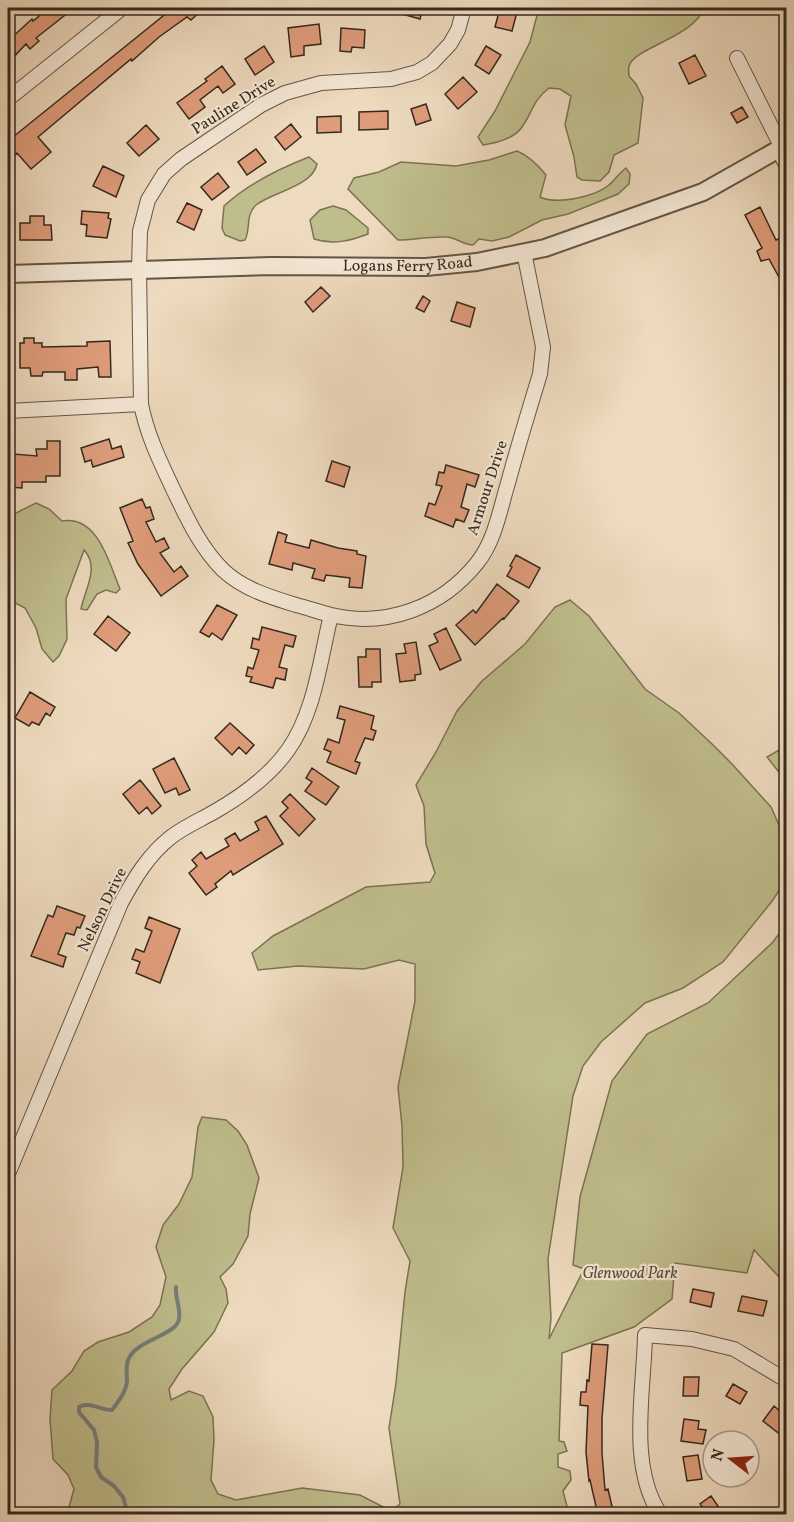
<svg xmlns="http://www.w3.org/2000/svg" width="794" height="1522" viewBox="0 0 794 1522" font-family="Vollkorn,serif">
<rect width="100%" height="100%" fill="#eedabe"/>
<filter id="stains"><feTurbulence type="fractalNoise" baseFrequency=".00333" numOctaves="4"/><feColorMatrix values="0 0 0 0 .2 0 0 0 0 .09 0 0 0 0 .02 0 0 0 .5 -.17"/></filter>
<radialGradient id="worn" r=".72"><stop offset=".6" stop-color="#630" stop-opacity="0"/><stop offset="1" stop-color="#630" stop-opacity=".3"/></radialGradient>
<path fill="#c0bd8c" stroke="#7a7354" stroke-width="1.5" d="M539 8H704C693 38 635 47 629 66 628 69 629 73 629 76L636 84 643 98 638 143 614 155 609 172 600 181 582 180 577 177 574 157 565 125 571 96 560 89 549 88C532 101 533 112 522 127 514 139 496 143 483 145L478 137 495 111 530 42Z
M517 151C529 156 538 165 546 175L540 197C557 205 594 197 609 185 615 180 619 173 626 168L630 174 629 184 618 194 568 214 542 220 509 237 492 241 479 239 473 245C463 245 456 237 446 237 430 236 414 240 398 240L348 189 354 178 379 172 401 162 456 166 489 160Z
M309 157 317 164C312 187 272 192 256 205 245 215 251 229 245 240L240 241 225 235 222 228 224 206C248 184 278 169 309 157Z
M333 206 346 210 368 228V234C350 241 333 245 314 239L310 220 320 210Z
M36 503 49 509 62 521C98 515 109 563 120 589L116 593 106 590 97 594 87 610 81 609C85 589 100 567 84 550L66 599 67 639 59 656 53 662 42 649 36 628 25 608 8 599V517Z
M570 600 589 616 645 689 679 713 712 744 732 764 771 807 786 841V879L773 900 723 962 683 988 645 1003 601 1042 583 1066 573 1096 548 1259 551 1318 549 1339 584 1269 573 1265 580 1197 612 1081 647 1034 708 1003 772 943 786 925V1277L781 1279 754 1250 747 1273 675 1263 672 1299 634 1327 562 1353 559 1441 564 1442 567 1451 558 1454V1467L570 1471 571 1480 563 1491 569 1514H67L74 1489 68 1475 53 1459 50 1419 52 1390 72 1371 84 1351 98 1342 129 1332 152 1317 160 1305 166 1277 156 1247 163 1225 179 1204 192 1177 198 1127 202 1117 226 1120 238 1131 247 1145 259 1178 250 1214 248 1236 233 1264 220 1277 226 1289 228 1303 214 1332 182 1369 169 1389 171 1400 189 1391 203 1396 213 1417 214 1440 211 1480 218 1494 236 1500 302 1488 360 1495 391 1511 400 1504 389 1428 396 1383 405 1292 410 1261 393 1228 403 1167 402 1126 398 1087 415 1001V964L399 960 364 969 298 966 258 970 252 953 273 936 366 887 430 882 435 873 426 844 424 806 416 785 436 752 457 711 482 681 525 644 555 607Z
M786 746V781L767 757Z"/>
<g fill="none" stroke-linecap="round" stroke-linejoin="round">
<path stroke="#757e7d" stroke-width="4" d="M128 1514 123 1497 114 1486 101 1477 96 1467 97 1442 94 1430 79 1412V1407C89 1401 100 1410 112 1410 118 1402 126 1392 127 1381 127 1373 125 1366 129 1358 137 1340 177 1335 179 1319 181 1308 175 1299 176 1287"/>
</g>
<path fill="#df9c7b" stroke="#35291d" stroke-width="1.5" d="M49 8H74L36 38 39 41 30 49 26 44 8 63V41L32 19 33 21Z
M173 8H204L191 20 187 17 159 37 132 61 131 59 38 137 51 152 31 169 17 153 8 162V141Z
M388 8H423L420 19 388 10Z
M500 8H518L512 31 495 27Z
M319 24 321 44 304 46V55L291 57 288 28Z
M341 28 365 30 364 48 352 47 351 52 340 51Z
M264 46 274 62 255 75 245 59Z
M486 46 501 55 489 74 475 65Z
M695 55 706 76 689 84 679 63Z
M222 66 235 84 223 93 218 86 200 100 205 107 189 119 177 103 207 81 205 79Z
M463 77 477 92 458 109 445 94Z
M426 104 431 120 416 125 411 109Z
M742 107 748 117 737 123 731 113Z
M388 111V129L359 130V112Z
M341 116V132L317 133V117Z
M291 124 301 137 285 150 275 137Z
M146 125 159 139 139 156 127 143Z
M256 149 266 162 247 175 238 162Z
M103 166 124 176 116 197 93 186Z
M218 173 229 187 212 200 201 187Z
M187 203 202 210 194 230 177 222Z
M760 207 776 240 781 238 786 250V290L769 259 761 261 757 251 762 248 745 215Z
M82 211 109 213 108 218 111 219 107 238 86 236 87 225 81 224Z
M30 216H44V225H51L52 240H20V223H30Z
M321 287 330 296 313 312 305 302Z
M423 296 430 301 424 312 416 308Z
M457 302 475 308 470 327 451 321Z
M24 338H34V343H42V347L87 346V342L110 341 111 377H99L98 367 77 369V380H65V372H43L42 376H31L30 368H20V343H24Z
M109 439 112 449 121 446 124 457 93 467 91 460 85 462 81 448Z
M47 441H60V476H46V482H22V488L8 487V462L12 463 13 454 37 456 36 449H47Z
M332 461 350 467 344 487 326 481Z
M446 465 479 475 475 487 467 484 461 507 469 510 464 522 456 519 453 527 425 516 429 503 435 505 442 486 436 485 439 472 444 473Z
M142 499 146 508 150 507 154 519 146 522 156 542 164 538 169 548 160 553 174 572 181 566 188 576 161 596 138 564 128 543 133 541 120 508Z
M278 532 287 535 285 542 309 548 311 540 338 548 357 551V554L366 556 362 588 349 587 350 578 326 575 324 581 312 578 315 569 293 563 292 570 269 564Z
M516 555 540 568 529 588 507 576 512 567 510 566Z
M497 584 519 601 504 619 503 618 475 645 456 625 473 610 476 613Z
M217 605 237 615 222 640 212 633 209 637 200 632Z
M108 616 130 633 116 651 94 634Z
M262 627 296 636 293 647 285 645 279 667 287 669 285 680 276 678 273 688 250 682 252 677 246 676 248 667 253 669 259 650 251 648 253 638 259 640Z
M446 628 461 660 440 670 429 646 438 642 434 634Z
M416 642 421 674 415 675V680L400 682 396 654 406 653 404 644Z
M366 649H380L381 682H372V687H359L358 657H366Z
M30 692 55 707 50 716 46 713 39 725 32 722 29 726 15 718Z
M340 706 374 716 371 729 376 731 373 740 365 738 355 761 360 763 356 774 327 762 331 752 324 749 328 739 339 743 345 720 337 718Z
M230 723 254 745 246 754 239 747 232 755 215 738Z
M174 758 190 790 179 795 176 788 165 793 153 769Z
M312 768 339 787 326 805 305 791 312 782 306 778Z
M140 780 161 806 152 814 147 807 139 814 123 794Z
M290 794 315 819 299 836 280 816 288 808 282 802Z
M266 816 283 844 233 875 231 871 215 884 217 887 206 895 189 873 197 866 192 860 201 852 206 859 229 846 225 839 235 833 240 841 259 830 255 822Z
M57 906 85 916 80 928 77 927 74 935 66 933 58 954 66 957 63 967 31 956 48 915 53 917Z
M149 917 180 929 160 983 136 973 140 962 132 959 136 949 144 952 152 931 145 928Z
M693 1289 714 1293 711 1307 690 1302Z
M742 1296 767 1301 763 1316 738 1311Z
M592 1344 608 1345 602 1418V1453L605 1490 608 1489 614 1515H598L590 1480 589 1481 586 1452 588 1406 580 1405 581 1392H586L587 1380 589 1381Z
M684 1377H699L698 1396H683Z
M733 1384 747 1392 740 1404 726 1396Z
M774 1406 786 1416V1439L763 1421Z
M684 1419 699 1421 698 1429 706 1430 703 1444 681 1441Z
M698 1455 702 1479 687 1481 683 1457Z
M711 1496 720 1509 713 1515H708L700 1504Z"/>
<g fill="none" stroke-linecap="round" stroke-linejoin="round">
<defs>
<path id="minor" d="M464 8 458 30 450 44 432 63 417 72 391 79 321 83 285 93 261 105 181 159 164 174 148 200 140 231 139 268 141 404C147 435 160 461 173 489 187 518 200 547 223 570 243 589 270 597 296 605 308 608 319 612 331 615 387 628 442 607 477 563 495 541 500 509 508 483 518 446 529 410 540 374L543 347 524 252
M737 58 782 148
M8 99 122 8
M779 150 786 165
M8 411 141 404
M8 1174 121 903C134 879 148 855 171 837 184 827 200 820 214 812 242 796 269 777 288 750 315 712 320 660 331 615
M660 1514C628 1466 644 1390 645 1335L692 1339 734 1349 786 1380"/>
<g id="tertiary">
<path id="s1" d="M8 274 272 266 426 267 477 262 545 248 703 192 786 145"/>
</g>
</defs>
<use href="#minor" stroke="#635545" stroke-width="16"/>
<use href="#tertiary" stroke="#635545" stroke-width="20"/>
<use href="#minor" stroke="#f4e7d5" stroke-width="14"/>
<use href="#tertiary" stroke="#f4e7d5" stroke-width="16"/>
</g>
<g text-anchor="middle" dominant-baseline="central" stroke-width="4.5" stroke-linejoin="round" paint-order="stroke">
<g font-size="16" fill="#35291d" stroke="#f4e7d5">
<text transform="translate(234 106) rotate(-32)">Pauline Drive</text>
<text stroke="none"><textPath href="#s1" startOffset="400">Logans Ferry Road</textPath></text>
<text transform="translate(488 488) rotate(-72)">Armour Drive</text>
<text transform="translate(103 910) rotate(-64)">Nelson Drive</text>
</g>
<g font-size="16" font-style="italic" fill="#584e39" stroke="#f4e7d5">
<text x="630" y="1274">Glenwood Park</text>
</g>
</g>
<rect width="794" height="1522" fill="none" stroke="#eedabe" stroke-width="30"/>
<rect x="9" y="9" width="776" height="1504" fill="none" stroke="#35291d" stroke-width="3"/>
<rect x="15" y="15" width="764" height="1492" fill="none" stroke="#35291d" stroke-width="1.5"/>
<g transform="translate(731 1459) rotate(287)"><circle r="28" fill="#f4e7d5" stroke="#a89b8b" stroke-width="1.5"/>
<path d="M0-4.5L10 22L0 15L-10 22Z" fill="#8f2418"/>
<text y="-9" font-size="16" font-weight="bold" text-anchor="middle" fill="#35291d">N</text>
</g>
<rect width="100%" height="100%" filter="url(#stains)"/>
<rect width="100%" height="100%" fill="url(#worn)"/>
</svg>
